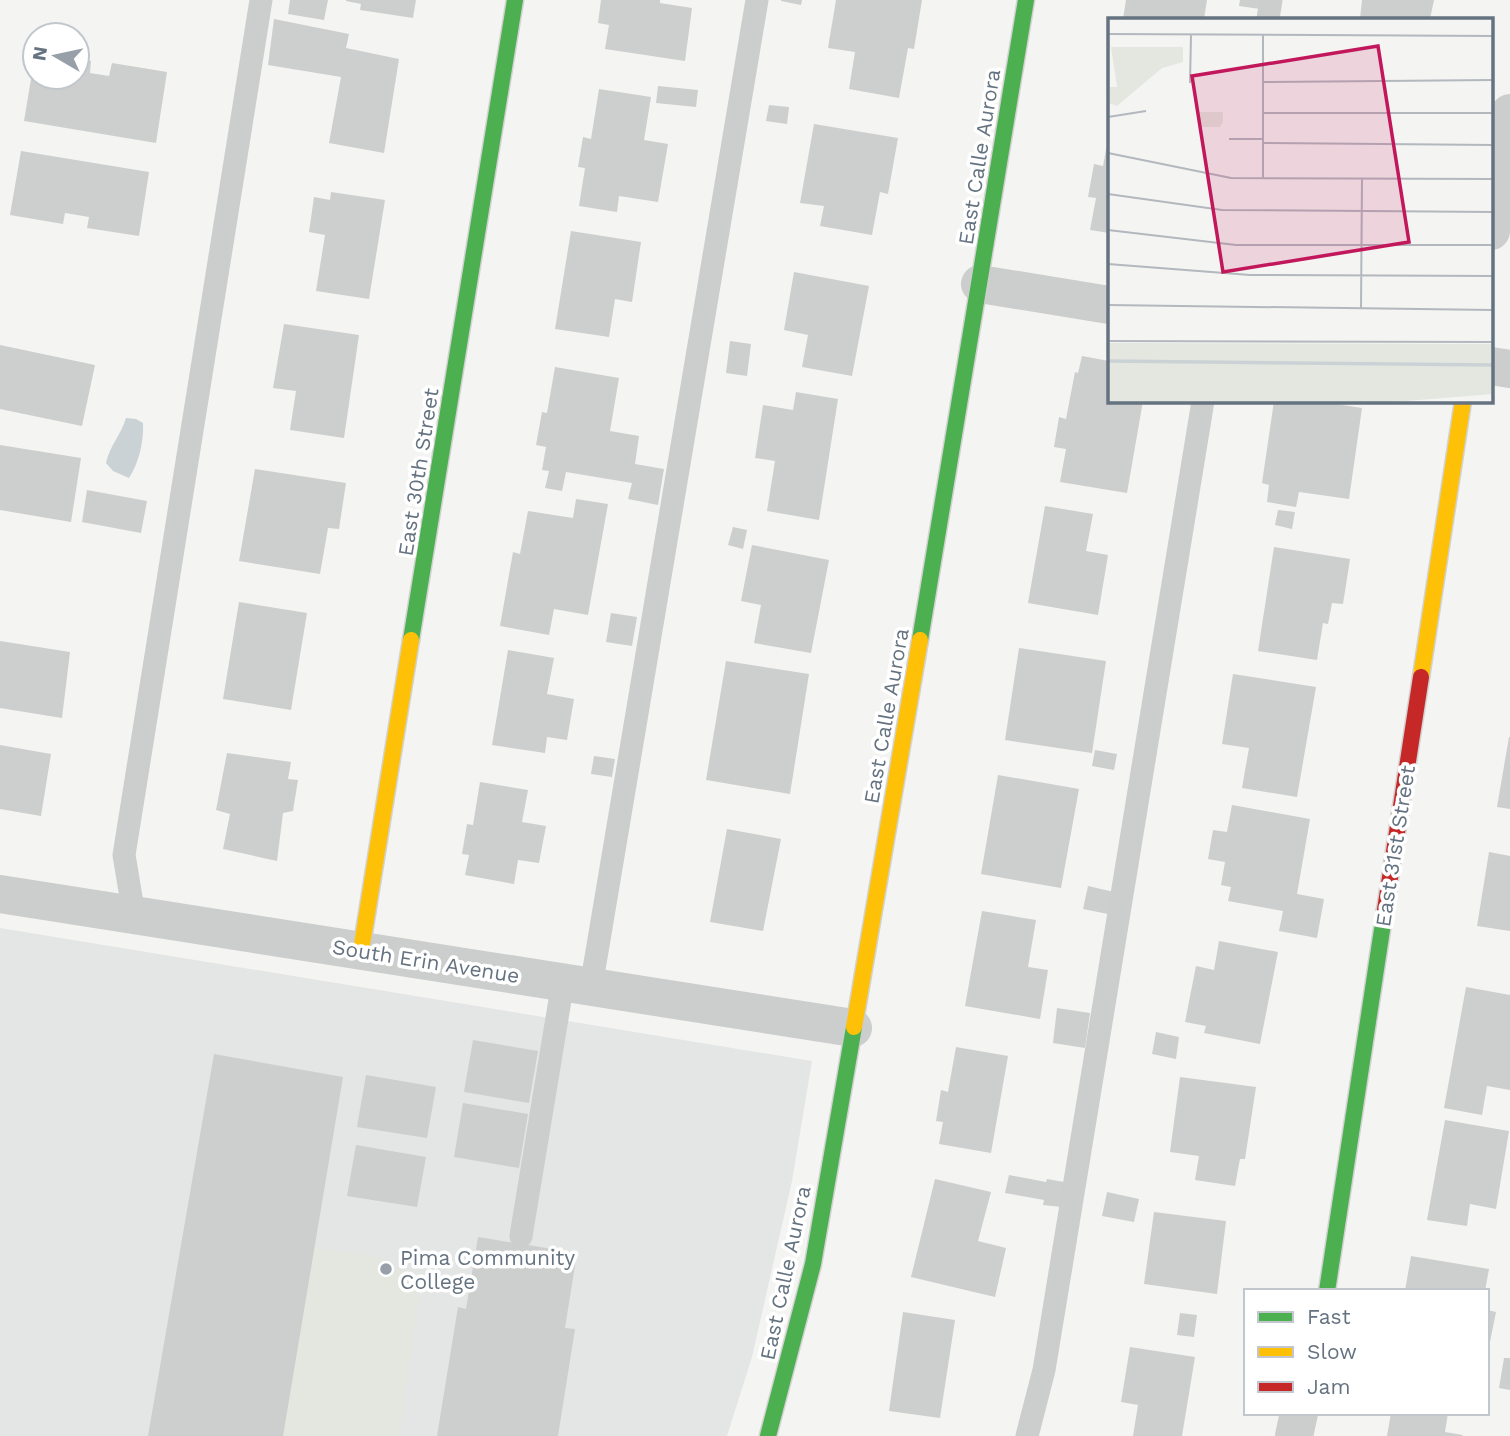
<svg xmlns="http://www.w3.org/2000/svg" width="1510" height="1436" viewBox="0 0 1510 1436" font-family="'Work Sans',sans-serif">
<rect width="100%" height="100%" fill="#f4f4f2"/>
<path fill="#e4e5e5" d="M0 928 812 1061 792 1181 752 1357 727 1436H0Z"/>
<path fill="#e3e7e0" d="M313 1247 388 1259 420 1288 399 1436H283Z"/>
<path fill="#cbd2d5" d="M126 418 136 419 143 423C144 441 139 463 129 478L113 471 106 463C110 445 121 435 126 418Z"/>
<path fill="#cdcece" d="M290 0H328L324 20 288 14Z
M346 0H416L413 18 360 10 361 4 346 1Z
M601 0H660V3L692 8 685 61 605 49 609 25 598 23Z
M781 0H802L801 5 781 1Z
M836 0H922L914 49 908 48 899 98 849 89 855 52 828 48Z
M1126 0H1207L1204 19H1123Z
M1240 0H1261L1260 9 1239 6Z
M1362 0H1434L1430 19H1360Z
M274 19 349 34 346 48 399 59 384 153 329 143 341 77 268 65Z
M77 59 91 61 90 73 109 76 112 63 167 72 156 143 24 121 34 61H35V77H77Z
M658 86 698 90 696 107 656 103Z
M599 89 651 97 644 140 668 144 658 202 619 196 617 212 579 206 585 168 578 167 583 137 591 139Z
M769 105 789 107 787 124 766 121Z
M814 124 898 138 888 194 880 192 872 235 820 226 824 206 800 203Z
M1108 139H1109V233L1090 230 1096 198 1088 197 1094 164 1103 166Z
M21 151 149 172 139 236 87 228 89 217 65 213 63 224 10 215Z
M331 192 385 200 369 299 316 291 325 235 309 232 314 197 330 200Z
M571 231 641 242 632 302 615 299 609 337 555 329Z
M794 272 869 286 852 376 802 367 808 335 784 330Z
M284 324 359 335 344 438 290 430 296 391 273 388Z
M730 341 751 344 747 376 726 373Z
M0 345 95 365 82 426 0 409Z
M1082 356 1109 361V401H1143L1127 493 1060 482 1066 449 1054 447 1059 417 1066 419 1075 372 1078 373Z
M555 367 619 378 610 431 639 436 635 464 664 469 658 505 628 499 632 483 566 472 562 491 545 488 549 471 542 470 546 447 536 445 542 412 547 413Z
M796 392 838 399 819 520 767 511 775 461 755 458 763 405 793 410Z
M1274 401H1317L1362 408 1349 499 1299 492 1296 507 1267 502 1269 485 1262 483Z
M0 445 81 458 71 522 0 510Z
M255 469 346 483 339 529 328 528 320 574 239 561Z
M87 490 147 501 141 533 82 522Z
M576 499 608 504 588 615 554 609 549 635 500 626 513 552 520 554 528 511 573 518Z
M1045 506 1093 514 1086 551 1108 555 1098 615 1028 603Z
M1278 510 1295 512 1292 529 1275 525Z
M733 527 747 530 743 549 728 545Z
M752 545 829 560 811 653 754 643 761 605 741 601Z
M1274 547 1350 559 1343 604 1332 603 1328 624 1323 623 1317 660 1258 651Z
M239 602 307 613 291 710 223 699Z
M611 613 637 617 632 646 606 642Z
M0 641 70 652 62 718 0 708Z
M1019 648 1106 661 1092 753 1005 740Z
M508 650 554 658 547 694 574 699 567 740 547 737 545 753 492 745Z
M726 661 809 674 790 794 706 780Z
M1233 674 1316 687 1297 797 1242 788 1249 748 1222 744Z
M1509 737H1510V809L1497 807Z
M0 745 51 754 41 816 0 809Z
M1095 750 1117 754 1114 770 1092 766Z
M227 753 291 762 288 779 298 780 293 811 283 813 277 861 223 849 230 814 216 810Z
M594 756 615 759 612 777 591 774Z
M998 775 1079 789 1061 888 981 874Z
M480 782 528 790 522 822 546 826 539 863 518 860 514 884 465 875 469 855 462 854 467 824 473 825Z
M1232 805 1310 819 1297 894 1324 899 1317 938 1279 931 1283 911 1228 901 1231 887 1221 885 1225 862 1208 859 1213 830 1227 832Z
M727 829 781 839 763 931 710 922Z
M1489 852 1510 856V931L1477 926Z
M1088 886 1114 892 1108 914 1083 909Z
M982 911 1036 920 1028 967 1048 970 1040 1019 965 1006Z
M1219 941 1278 952 1260 1044 1204 1033 1206 1026 1185 1022 1196 966 1214 970Z
M1466 987 1510 995V1090L1487 1086 1482 1115 1444 1108Z
M1057 1008 1090 1013 1085 1048 1053 1043Z
M1156 1032 1179 1037 1176 1059 1152 1054Z
M473 1040 538 1051 529 1103 464 1092Z
M956 1047 1008 1056 991 1153 939 1144 943 1122 936 1121 941 1090 948 1092Z
M214 1054 343 1077 283 1436H148Z
M366 1075 436 1087 427 1138 357 1127Z
M1180 1077 1256 1087 1245 1159H1240L1235 1186 1195 1180 1199 1156 1170 1152Z
M463 1103 528 1114 519 1168 454 1157Z
M1445 1120 1509 1131 1496 1209 1470 1204 1467 1226 1427 1220Z
M356 1145 426 1157 417 1207 347 1196Z
M1009 1175 1046 1182 1047 1179 1064 1182 1061 1207 1043 1205 1044 1200 1005 1193Z
M935 1179 991 1192 978 1241 1006 1248 995 1297 911 1277Z
M1107 1192 1139 1199 1134 1222 1102 1216Z
M1154 1212 1226 1221 1217 1294 1144 1284Z
M478 1237 577 1253 565 1328 575 1329 558 1436H437L458 1307 466 1309Z
M1411 1256 1489 1269 1485 1291H1405Z
M1487 1310 1496 1312 1490 1342 1487 1341Z
M903 1312 955 1320 940 1418 889 1411Z
M1180 1313 1197 1315 1194 1337 1177 1335Z
M1130 1347 1195 1357 1182 1436H1133L1138 1405 1121 1402Z
M1504 1358H1510V1390L1499 1388Z
M1391 1413H1448L1445 1432 1463 1435 1462 1436H1387Z"/>
<g fill="none" stroke-linecap="round" stroke-linejoin="round">
<defs>
<path id="fast" d="M411 640 515 0
M920 640 1026 0
M1327 1291 1385 910
M768 1436 813 1264 854 1027"/>
<path id="slow" d="M1421 677 1463 401
M361 951 411 640
M854 1027 920 640"/>
<path id="jam" d="M1385 910 1421 677"/>
</defs>
<use href="#fast" stroke="#d1d2d1" stroke-width="19"/>
<use href="#slow" stroke="#d1d2d1" stroke-width="19"/>
<use href="#jam" stroke="#d1d2d1" stroke-width="19"/>
<path stroke="#cccdcd" stroke-width="23" d="M1268 19 1271 0
M134 915 124 855 261 0
M591 987 757 0
M521 1236 563 982
M1027 1436 1044 1370 1203 401"/>
<path stroke="#cccdcd" stroke-width="38" d="M1491 231 1510 113
M980 284 1109 305
M1491 366 1510 369
M0 894 853 1028
M1294 1436 1299 1413"/>
<use href="#fast" stroke="#4caf50" stroke-width="16"/>
<use href="#slow" stroke="#ffc107" stroke-width="16"/>
<use href="#jam" stroke="#c62828" stroke-width="16"/>
</g>
<circle fill="#97a0a9" stroke="#fff" stroke-width="2.5" cx="386" cy="1269" r="7"/>
<g text-anchor="middle" dominant-baseline="central" stroke-width="7" stroke-linejoin="round" paint-order="stroke">
<g font-size="21" fill="#657381" stroke="#fff">
<text transform="translate(979 157) rotate(-81)">East Calle Aurora</text>
<text transform="translate(418 472) rotate(-81)">East 30th Street</text>
<text transform="translate(886 716) rotate(-80)">East Calle Aurora</text>
<text transform="translate(1395 846) rotate(-81)">East 31st Street</text>
<text transform="translate(426 961) rotate(9)">South Erin Avenue</text>
<text transform="translate(785 1273) rotate(-78)">East Calle Aurora</text>
</g>
<g font-size="21" fill="#657381" stroke="#fff" text-anchor="start">
<text x="400" y="1257">Pima Community<tspan x="400" dy="24">College</tspan></text>
</g>
</g>
<g transform="translate(1108 18)">
<rect width="385" height="385" fill="#f4f4f2"/>
<path d="M3 29H75V44L54 50 9 88 0 85V69H9ZM89 94H115V104L112 109H92ZM0 325 385 326V376L286 384H0Z" fill="#e3e7e0"/>
<path fill="none" stroke="#cbd2d5" stroke-width="3.5" d="M0 343 385 347"/>
<path fill="none" stroke="#b2b8be" stroke-width="2" d="M0 16 385 18M155 17V160M155 64 385 62M82 65 83 17M155 95H385M0 99 38 93M121 121H155M155 125 385 127M0 135 123 160 385 161M0 176 114 192 385 194M0 212 128 227H385M0 246 142 257 385 258M0 287 385 292M253 291 254 161M0 323 385 324"/>
<path fill="#c2185b" fill-opacity="0.15" stroke="#c2185b" stroke-width="3.5" d="M270 28 301 224 115 254 84 58Z"/>
<rect width="385" height="385" fill="none" stroke="#657381" stroke-width="3.5"/>
</g>
<rect x="1244" y="1289" width="245" height="126" fill="#ffffff" stroke="#c1c7cd" stroke-width="2"/>
<rect x="1258" y="1312" width="35" height="10" fill="#4caf50" stroke="#c1c7cd" stroke-width="2"/>
<text x="1307" y="1324" font-size="21" fill="#657381">Fast</text>
<rect x="1258" y="1347" width="35" height="10" fill="#ffc107" stroke="#c1c7cd" stroke-width="2"/>
<text x="1307" y="1359" font-size="21" fill="#657381">Slow</text>
<rect x="1258" y="1382" width="35" height="10" fill="#c62828" stroke="#c1c7cd" stroke-width="2"/>
<text x="1307" y="1394" font-size="21" fill="#657381">Jam</text>
<g transform="translate(56 56) rotate(279)"><circle r="33" fill="#ffffff" stroke="#c1c7cd" stroke-width="2"/>
<path d="M0-5L12 26L0 18L-12 26Z" fill="#97a0a9"/>
<text y="-10" font-size="19" font-weight="bold" text-anchor="middle" fill="#657381">N</text>
</g>
</svg>
